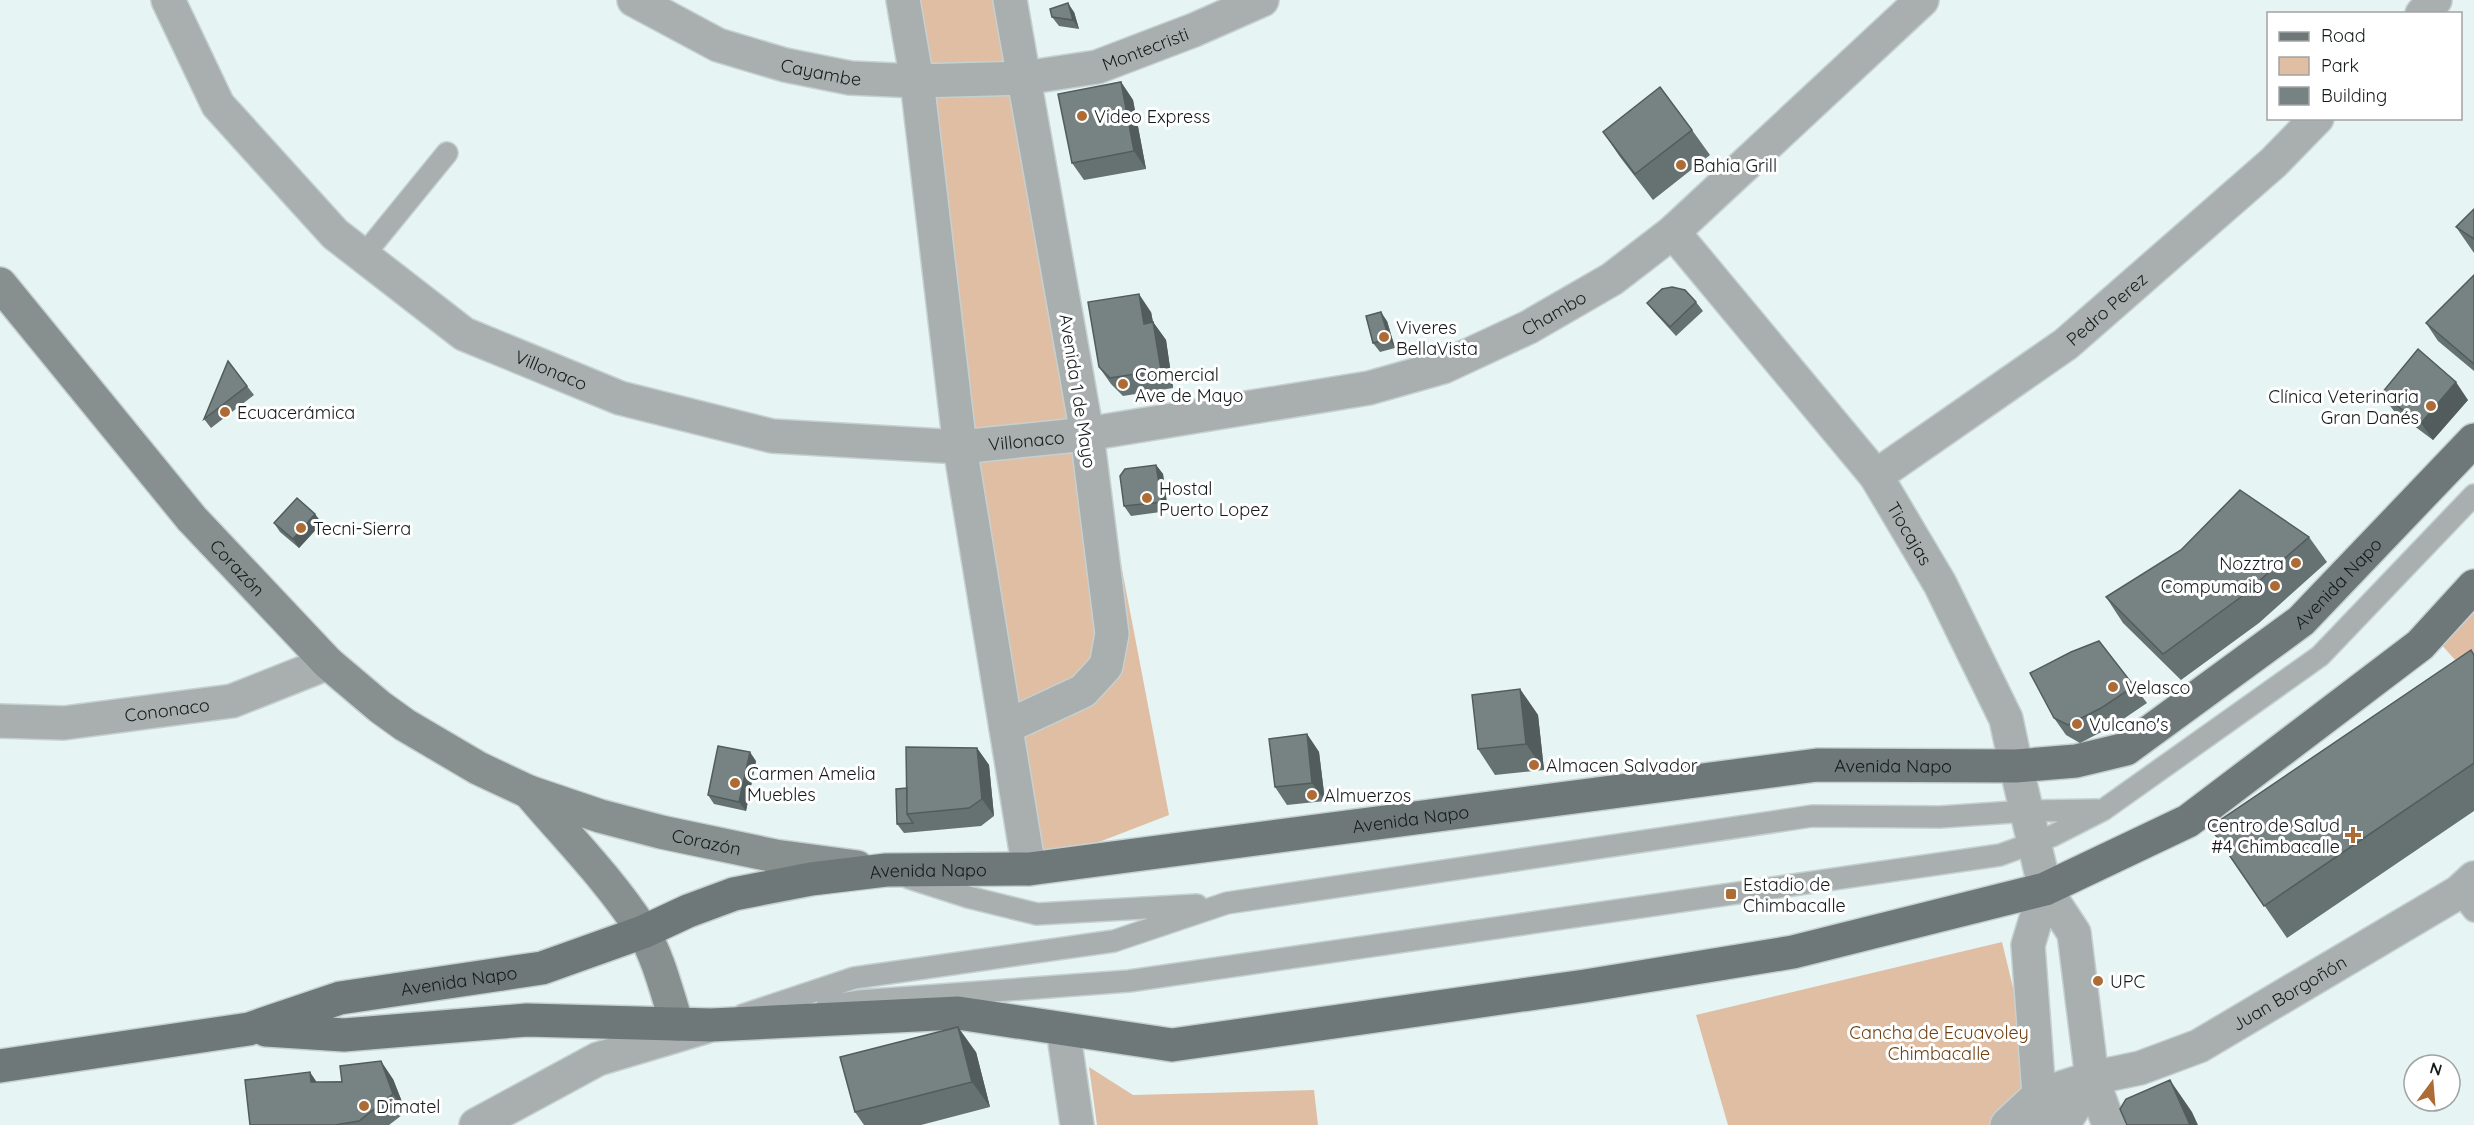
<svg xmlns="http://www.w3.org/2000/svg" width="2474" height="1125" viewBox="0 0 2474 1125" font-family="Quicksand,sans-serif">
<rect width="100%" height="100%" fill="#e6f4f3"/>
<path fill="#dfbea4" d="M897 0H1013L1169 815 1029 869Z
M2474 590V681L2431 633Z
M2002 942 2039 1095 1998 1125H1728L1696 1015Z
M1089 1067 1133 1095 1314 1090 1318 1125H1097Z"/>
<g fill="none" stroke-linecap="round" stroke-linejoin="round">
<defs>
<path id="service" d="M363 256 447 153
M909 878 968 897 1037 914 1197 905
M2459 892 2474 911
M827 1006 859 1001 1129 981 2000 855 2052 836 2103 810 2320 656 2474 495
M743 1015 854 978 1114 941 1227 903 1812 816 1940 817 2027 811 2097 810"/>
<g id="minor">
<path id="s1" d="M168 0 218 105 335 234 464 334 620 398 772 436 960 447 1087 434 1369 388 1443 367 1529 327 1612 279 1673 232 1922 0"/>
<path id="s2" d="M634 0 718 45 785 65 850 78 917 81 1024 78 1097 67 1194 30 1262 0"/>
<path d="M903 0 917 81 960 447 1029 869"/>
<path d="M2422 14 2435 0"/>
<path id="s3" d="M1673 232 1876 476 1940 584 2006 719 2016 766"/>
<path id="s4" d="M1876 476 2066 344 2273 163 2317 118"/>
<path id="s5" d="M0 721 64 723 232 701 328 663"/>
<path d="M1006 727 1083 691 1106 666 1112 634 1087 434 1010 0"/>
<path d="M1063 1029 1077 1125"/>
<path d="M476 1125 598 1059 705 1027"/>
<path id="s6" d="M2007 1125 2039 1095 2092 1078 2140 1068 2199 1046 2459 892 2474 878"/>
<path d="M2063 1125 2092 1078"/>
</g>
<path id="tertiary" d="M2016 766 2045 889 2074 933 2092 1078 2109 1125
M2045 889 2028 945 2039 1095 2047 1125"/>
<g id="secondary">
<path id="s7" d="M0 284 192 519 328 663 380 707 405 725 478 768 529 792 600 816 661 832 775 856 857 867"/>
<path d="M529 792C567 837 610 880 642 930 659 958 667 994 677 1024"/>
</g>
<g id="primary">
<path d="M266 1030 344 1035 527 1020 711 1025 958 1013 1172 1045 1585 986 1793 952 2045 889 2188 821 2420 645 2474 586"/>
<path id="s8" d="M0 1066 249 1029 340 998 542 968 643 932 688 911 734 894 811 879 886 870 1029 869 1817 765 2016 766 2076 761 2126 749 2301 621 2474 440"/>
</g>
</defs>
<use href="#service" stroke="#c5d1d0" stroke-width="24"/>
<use href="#minor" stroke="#c5d1d0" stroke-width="36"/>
<use href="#tertiary" stroke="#c5d1d0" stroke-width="36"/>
<use href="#secondary" stroke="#c5d1d0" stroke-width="36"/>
<use href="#primary" stroke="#c5d1d0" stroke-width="36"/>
<use href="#service" stroke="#a9afaf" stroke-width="21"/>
<use href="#minor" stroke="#a9afaf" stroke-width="33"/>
<use href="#tertiary" stroke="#a9afaf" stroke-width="33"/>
<use href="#secondary" stroke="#878f8f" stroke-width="33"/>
<use href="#primary" stroke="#6e7878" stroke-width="33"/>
</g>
<path fill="#667171" d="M1074 12 1079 29 1059 26 1052 17Z
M1121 82 1133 100 1146 169 1084 180 1072 163Z
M1692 130 1710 155 1653 200 1620 157 1603 132Z
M2474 209V253L2456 227Z
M2474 275V371L2438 341 2426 323Z
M1696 302 1703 311 1676 336 1654 312 1647 303Z
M1151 312 1153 322 1166 340 1173 388 1123 396 1111 384 1099 367Z
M1387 321 1395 348 1380 352 1373 343Z
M247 386 254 395 211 428 204 419Z
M2381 394 2468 400 2433 440 2394 411Z
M1156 465 1163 474 1168 511 1131 516 1124 506Z
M274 523H322L299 548 280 532Z
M2309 537 2327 562 2259 623 2181 680 2123 623 2106 597Z
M2474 655V811L2287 938 2210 827Z
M2134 686 2147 703 2113 726 2080 743 2066 735 2054 718Z
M1520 689 1538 715 1544 770 1495 775 1478 749Z
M1307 734 1319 752 1325 801 1287 805 1275 787Z
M977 748 989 765 994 816 981 826 904 833 897 824 907 788Z
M756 761 746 811 714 804 708 795Z
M976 1052 990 1107 921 1125H864L855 1112Z
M393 1079 406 1112 389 1125H250L317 1082Z"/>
<path fill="#535c5c" d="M1068 3 1074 12 1079 29 1073 20Z
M1121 82 1133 100 1146 169 1134 151Z
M1139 294 1151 312 1155 333 1153 322 1166 340 1173 388 1161 370 1144 324Z
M1381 312 1387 321 1395 348 1389 339Z
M2456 382 2468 400 2433 440 2421 423Z
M1156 465 1163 474 1168 511 1162 502Z
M315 514 322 523 299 548 293 539Z
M1520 689 1538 715 1544 770 1526 744Z
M1307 734 1319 752 1325 801 1312 783Z
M977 748 989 765 994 816 982 799Z
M750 752 756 761 746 811 739 802Z
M958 1027 976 1052 990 1107 972 1082Z
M381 1061 393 1079 406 1112 393 1094Z
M310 1072 322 1090 311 1082Z
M2170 1080 2192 1112 2198 1125H2190Z"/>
<path fill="#778383" stroke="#535c5c" stroke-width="1.5" d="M1068 3 1073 20 1052 17 1050 9Z
M1121 82 1134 151 1072 163 1058 94Z
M1660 87 1692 130 1635 174 1603 132Z
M2474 209V239L2456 227Z
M2474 275V364L2426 323Z
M1672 287 1685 290 1696 302 1670 327 1647 303 1662 289Z
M1139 294 1144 324 1153 322 1161 370 1110 378 1099 367 1088 302Z
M1381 312 1389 339 1373 343 1366 316Z
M2418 349 2456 382 2421 423 2381 394Z
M228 361 247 386 204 419Z
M1156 465 1162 502 1124 506 1120 476 1125 469Z
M2240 490 2309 537 2241 597 2163 654 2106 597 2181 550Z
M297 498 315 514 293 539 274 523Z
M2099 641 2134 686 2101 708 2068 725 2054 718 2030 673 2071 652Z
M2471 650 2474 655V763L2264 906 2210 827Z
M1520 689 1526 744 1478 749 1472 695Z
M1307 734 1312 783 1275 787 1269 739Z
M718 746 750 752 739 802 708 795Z
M906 747 977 748 982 799 969 808 907 814Z
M907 788V814L913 823 897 824 896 789Z
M958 1027 972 1082 855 1112 840 1057Z
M381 1061 393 1094 359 1121 335 1125H250L245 1080 310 1072 311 1082H342L340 1066Z
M2170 1080 2190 1125H2127L2120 1109 2126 1099Z"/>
<g fill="#ad6c35" stroke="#fff" stroke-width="2">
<circle cx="1082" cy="116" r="6"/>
<circle cx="1681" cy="165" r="6"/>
<circle cx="1384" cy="337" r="6"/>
<circle cx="1123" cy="384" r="6"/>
<circle cx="2431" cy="406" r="6"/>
<circle cx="225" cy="412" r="6"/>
<circle cx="1147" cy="498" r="6"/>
<circle cx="301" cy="528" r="6"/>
<circle cx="2296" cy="563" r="6"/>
<circle cx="2275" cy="586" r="6"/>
<circle cx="2113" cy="687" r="6"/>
<circle cx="2077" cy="724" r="6"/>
<circle cx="1534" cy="765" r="6"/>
<circle cx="735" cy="783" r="6"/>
<circle cx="1312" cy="795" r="6"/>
<path d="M2350 826h6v6h6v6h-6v6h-6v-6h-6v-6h6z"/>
<rect x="1725" y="888" width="12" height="12" rx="3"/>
<circle cx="2098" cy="981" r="6"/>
<circle cx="364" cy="1106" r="6"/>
</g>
<g text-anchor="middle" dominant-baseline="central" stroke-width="6" stroke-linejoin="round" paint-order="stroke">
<g font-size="18" fill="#151a1a" stroke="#fff">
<text stroke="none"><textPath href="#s2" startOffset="531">Montecristi</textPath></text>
<text stroke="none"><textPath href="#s2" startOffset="202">Cayambe</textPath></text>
<text stroke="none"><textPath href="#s4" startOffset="285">Pedro Perez</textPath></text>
<text stroke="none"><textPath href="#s1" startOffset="1581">Chambo</textPath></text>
<text stroke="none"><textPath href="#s1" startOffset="548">Villonaco</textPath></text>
<text transform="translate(1078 391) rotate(81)">Avenida 1 de Mayo</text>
<text stroke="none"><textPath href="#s1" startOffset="1034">Villonaco</textPath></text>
<text stroke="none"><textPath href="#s3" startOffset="384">Tiocajas</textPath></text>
<text stroke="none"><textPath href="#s7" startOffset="370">Corazón</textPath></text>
<text stroke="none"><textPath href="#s8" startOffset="2430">Avenida Napo</textPath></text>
<text stroke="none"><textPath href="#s5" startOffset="168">Cononaco</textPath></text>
<text stroke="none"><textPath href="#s8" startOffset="1926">Avenida Napo</textPath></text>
<text stroke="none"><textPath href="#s8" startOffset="1440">Avenida Napo</textPath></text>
<text stroke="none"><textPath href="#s7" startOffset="926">Corazón</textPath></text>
<text stroke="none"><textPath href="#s8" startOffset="954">Avenida Napo</textPath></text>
<text stroke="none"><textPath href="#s8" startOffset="468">Avenida Napo</textPath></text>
<text stroke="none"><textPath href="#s6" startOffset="316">Juan Borgoñón</textPath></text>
</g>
<g font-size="18" fill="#151a1a" stroke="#fff" text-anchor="start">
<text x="1094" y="116">Video Express</text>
<text x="1693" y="165">Bahia Grill</text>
<text x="1396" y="327">Viveres<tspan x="1396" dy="21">BellaVista</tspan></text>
<text x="1135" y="374">Comercial<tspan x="1135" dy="21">Ave de Mayo</tspan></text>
<text x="2419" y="396" text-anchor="end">Clínica Veterinaria<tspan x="2419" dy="21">Gran Danés</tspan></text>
<text x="237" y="412">Ecuacerámica</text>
<text x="1159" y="488">Hostal<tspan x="1159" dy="21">Puerto Lopez</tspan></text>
<text x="313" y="528">Tecni-Sierra</text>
<text x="2284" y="563" text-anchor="end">Nozztra</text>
<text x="2263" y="586" text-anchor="end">Compumaib</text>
<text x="2125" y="687">Velasco</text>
<text x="2089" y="724">Vulcano's</text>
<text x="1546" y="765">Almacen Salvador</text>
<text x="747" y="773">Carmen Amelia<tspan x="747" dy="21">Muebles</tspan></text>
<text x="1324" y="795">Almuerzos</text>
<text x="2340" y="825" text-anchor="end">Centro de Salud<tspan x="2340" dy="21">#4 Chimbacalle</tspan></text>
<text x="1743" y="884">Estadio de<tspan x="1743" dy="21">Chimbacalle</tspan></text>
<text x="2110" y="981">UPC</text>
<text x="376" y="1106">Dimatel</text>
</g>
<g font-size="18" fill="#703f10" stroke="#fff">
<text x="1939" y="1032">Cancha de Ecuavoley<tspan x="1939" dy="21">Chimbacalle</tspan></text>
</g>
</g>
<rect x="2267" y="12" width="195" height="108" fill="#ffffff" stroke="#a1a3a3" stroke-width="1.5"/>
<rect x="2279" y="32" width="30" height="9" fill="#6e7878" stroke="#a1a3a3" stroke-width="1.5"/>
<text x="2321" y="42" font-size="18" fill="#151a1a">Road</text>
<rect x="2279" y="57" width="30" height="18" fill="#dfbea4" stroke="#a1a3a3" stroke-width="1.5"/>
<text x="2321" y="72" font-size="18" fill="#151a1a">Park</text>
<rect x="2279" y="87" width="30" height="18" fill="#778383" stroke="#a1a3a3" stroke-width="1.5"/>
<text x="2321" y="102" font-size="18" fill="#151a1a">Building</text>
<g transform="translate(2432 1083) rotate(16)"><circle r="28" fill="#ffffff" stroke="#a1a3a3" stroke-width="1.5"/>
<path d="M0-4.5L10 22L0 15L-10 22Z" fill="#ad6c35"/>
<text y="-9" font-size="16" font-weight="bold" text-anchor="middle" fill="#151a1a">N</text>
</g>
</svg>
